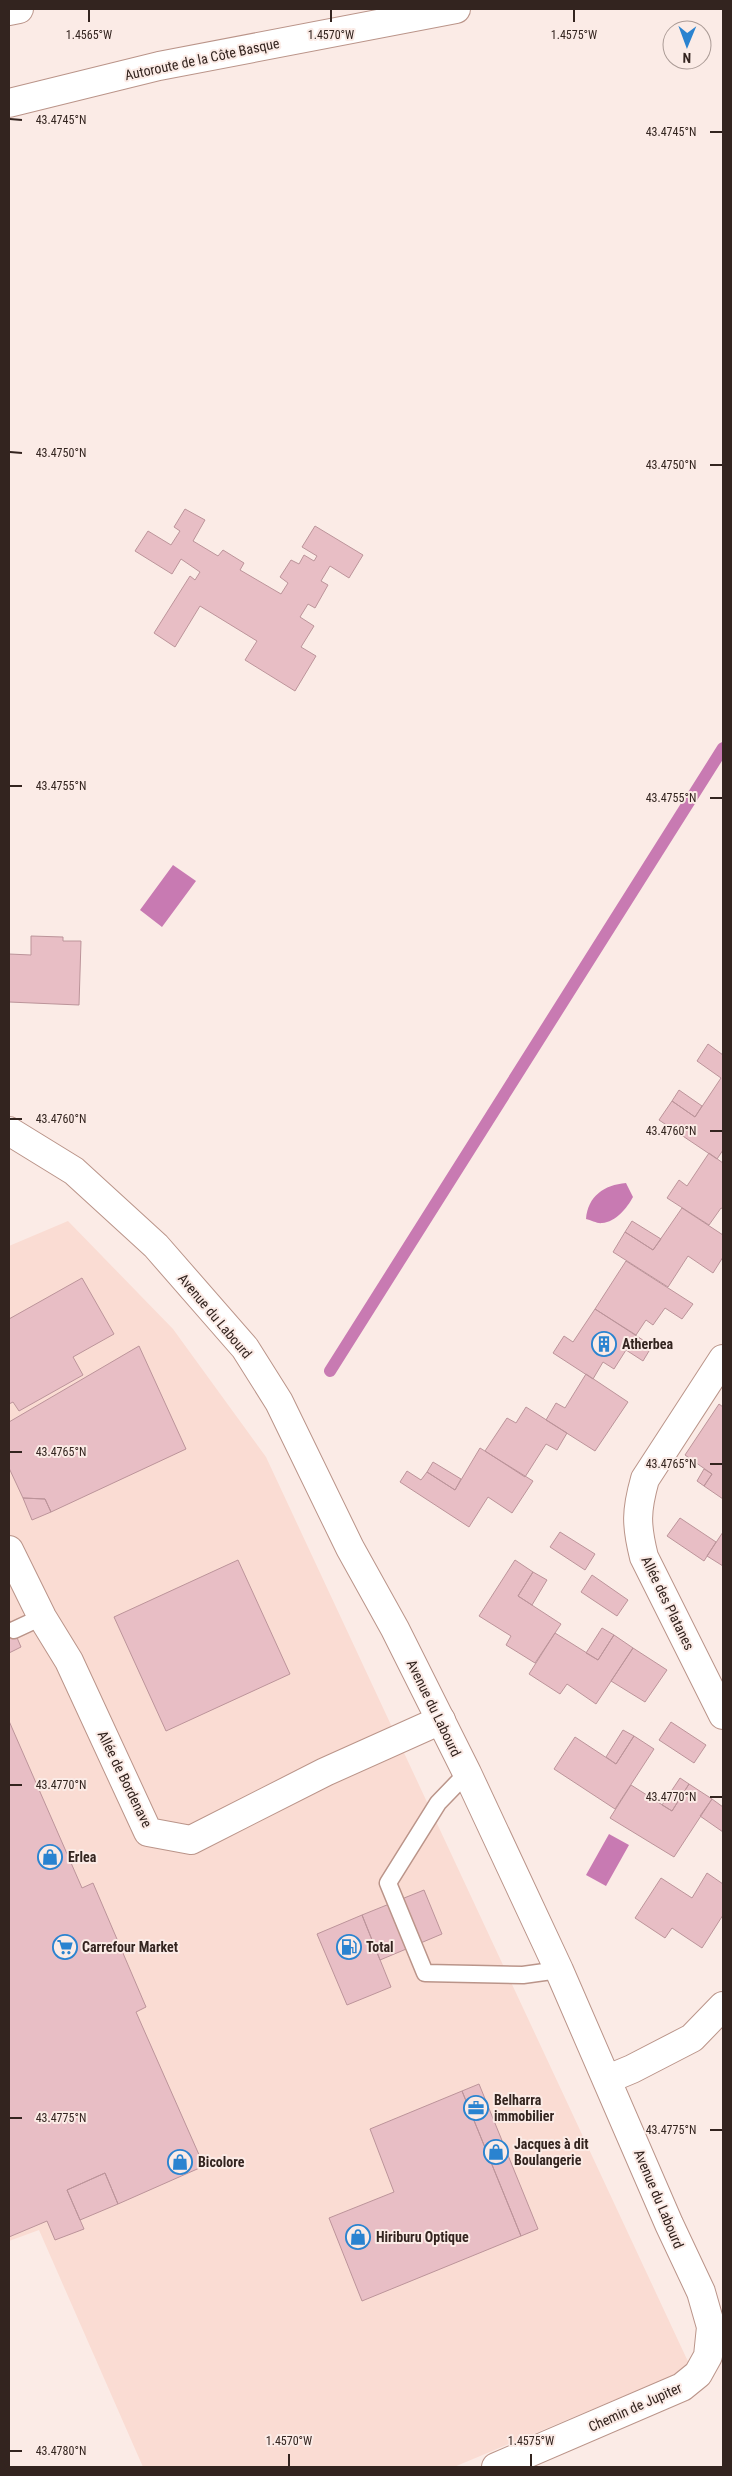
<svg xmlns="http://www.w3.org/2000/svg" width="732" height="2476" viewBox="0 0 732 2476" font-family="'Roboto Condensed',sans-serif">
<rect width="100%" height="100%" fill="#fbebe6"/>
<path fill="#fadcd3" d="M68 1221 173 1329 266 1457 691 2368 454 2467H143L39 2230 9 2241V1246Z"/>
<path fill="#c87ab2" d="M173 865 196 881 162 927 140 910Z
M626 1183 633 1197C627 1208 616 1222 602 1223 598 1224 591 1220 586 1219 588 1196 604 1185 626 1183Z
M609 1834 629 1845 606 1886 586 1875Z"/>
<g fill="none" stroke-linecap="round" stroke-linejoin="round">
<path stroke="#c87ab2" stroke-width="12" d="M330 1371 723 748"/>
</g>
<path fill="#e8bec5" stroke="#bc949a" d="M185 509 205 520 193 541 218 556 223 550 244 563 240 570 281 594 288 583 280 577 291 560 299 564 304 555 314 561 317 556 302 547 315 526 363 555 349 578 330 566 321 581 328 585 315 608 308 604 300 617 314 626 301 647 316 656 295 691 245 660 257 641 200 606 175 647 154 633 190 576 195 580 200 572 181 559 172 574 135 551 148 531 171 545 180 531 174 527Z
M31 936 63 937V941H81L79 1005 9 1002V954L31 955Z
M708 1044 723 1055V1150L717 1159 659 1120 672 1101 695 1117 721 1078 697 1061Z
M679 1090 702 1106 695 1117 672 1101Z
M709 1153 723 1163V1209L721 1208 709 1225 667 1198 679 1180 687 1186Z
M682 1208 723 1235V1257L713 1273 688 1256 668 1287 613 1252 625 1232 653 1250Z
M632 1221 661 1239 653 1250 625 1232Z
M626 1261 693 1304 682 1319 665 1308 653 1325 646 1320 636 1335 595 1309Z
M82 1278 114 1334 73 1357 83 1375 19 1411 13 1402 9 1404V1319Z
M595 1309 652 1346 643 1361 626 1350 614 1369 603 1362 593 1379 553 1353 564 1336 573 1342Z
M139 1346 186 1449 51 1512 45 1499 23 1498 9 1468V1422Z
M586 1374 628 1402 595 1451 546 1420 556 1403 565 1408Z
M719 1404 723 1407V1499L704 1486 712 1474 685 1455Z
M526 1407 567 1433 557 1450 546 1444 525 1477 485 1451 507 1418 516 1423Z
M480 1448 533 1481 512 1513 488 1497 469 1527 400 1482 407 1471 421 1480 427 1472 455 1490Z
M433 1462 461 1479 455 1490 427 1472Z
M704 1469 712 1474 704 1486 697 1481Z
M23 1498 45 1499 51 1512 32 1520Z
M680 1518 716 1542 704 1561 667 1536Z
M560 1532 595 1554 585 1570 550 1547Z
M723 1532V1566L707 1556Z
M238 1560 290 1674 166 1731 114 1617Z
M515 1560 533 1572 518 1596 561 1624 535 1663 506 1645 511 1636 479 1616Z
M533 1572 547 1580 532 1605 518 1596Z
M592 1575 628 1600 617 1616 581 1592Z
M9 1619 21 1647 9 1653Z
M602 1628 614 1635 598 1660 586 1653Z
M555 1633 598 1660 614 1635 633 1648 596 1704 567 1684 560 1694 529 1674Z
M633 1648 667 1670 645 1702 611 1681Z
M9 1721 82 1888 93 1883 146 2007 136 2012 204 2166 118 2204 105 2173 67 2190 84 2229 55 2240 47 2221 9 2237Z
M671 1722 706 1745 694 1763 659 1740Z
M623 1730 634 1736 616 1764 606 1757Z
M634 1736 654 1749 615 1809 554 1769 575 1737 616 1764Z
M680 1778 689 1784 672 1811 662 1805Z
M689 1784 712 1799 674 1857 610 1818 631 1785 672 1811Z
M712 1799 723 1807V1832L700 1816Z
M707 1873 723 1884V1915L702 1948 672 1928 665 1938 635 1918 661 1878 692 1898Z
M424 1890 442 1934 380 1960 362 1915Z
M362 1915 391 1987 347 2005 317 1934Z
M479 2084 538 2229 521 2236 462 2091Z
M462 2091 521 2236 362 2301 329 2218 394 2192 370 2129Z
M105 2173 118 2204 80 2220 67 2190Z"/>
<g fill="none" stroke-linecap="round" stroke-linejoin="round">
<defs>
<path id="service" d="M14 1630 42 1617
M467 1773 438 1803 388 1883 425 1973 523 1975 559 1970"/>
<path id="minor" d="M723 1359 645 1479C636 1511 636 1525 644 1557L723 1715
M9 1550 42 1617 69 1661 148 1832 191 1840 325 1772 441 1720
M608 2079 632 2069 692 2038 723 2006"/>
<path id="tertiary" d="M9 1131 74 1171 156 1246 245 1348 279 1402 350 1548 395 1629 467 1773 559 1970 669 2224 701 2292 711 2327 708 2356 698 2374 682 2387 496 2467"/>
<path id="motorway" d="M9 11 19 9
M9 103 159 66 456 9"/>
</defs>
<use href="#service" stroke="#ba9489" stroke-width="19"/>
<use href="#minor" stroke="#ba9489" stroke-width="30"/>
<use href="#tertiary" stroke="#ba9489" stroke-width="30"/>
<use href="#motorway" stroke="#ba9489" stroke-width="30"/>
<use href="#service" stroke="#fff" stroke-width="16"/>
<use href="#minor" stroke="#fff" stroke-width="28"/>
<use href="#tertiary" stroke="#fff" stroke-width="28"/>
<use href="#motorway" stroke="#fff" stroke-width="28"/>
</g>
<path fill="none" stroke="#33241f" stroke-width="2" d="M89 22V10M331 22V10M574 22V10M10 119 22 120M710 132H722M10 452 22 453M710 465H722M10 786H22M710 798H722M10 1119H22M710 1131H722M10 1452H22M710 1464H722M10 1785H22M710 1797H722M10 2118H22M710 2130H722M10 2451H22M289 2466V2454M531 2466V2454"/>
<defs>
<symbol id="building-ring" viewBox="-11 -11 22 22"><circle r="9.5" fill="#fbebe6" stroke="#2a83d0" stroke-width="1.5"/><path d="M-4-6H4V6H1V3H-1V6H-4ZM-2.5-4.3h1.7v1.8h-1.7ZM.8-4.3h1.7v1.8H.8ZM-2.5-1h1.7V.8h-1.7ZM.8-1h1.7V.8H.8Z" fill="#2a83d0"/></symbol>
<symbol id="shop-ring" viewBox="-11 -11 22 22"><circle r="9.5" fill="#fbebe6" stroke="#2a83d0" stroke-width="1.5"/><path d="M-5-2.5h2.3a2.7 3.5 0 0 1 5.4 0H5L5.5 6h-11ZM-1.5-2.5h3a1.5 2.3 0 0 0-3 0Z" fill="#2a83d0"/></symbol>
<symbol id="supermarket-ring" viewBox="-11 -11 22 22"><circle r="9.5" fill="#fbebe6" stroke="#2a83d0" stroke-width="1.5"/><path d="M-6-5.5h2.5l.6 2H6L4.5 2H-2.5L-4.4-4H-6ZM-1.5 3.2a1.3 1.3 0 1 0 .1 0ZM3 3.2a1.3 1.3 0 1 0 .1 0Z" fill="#2a83d0"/></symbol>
<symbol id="fuel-ring" viewBox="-11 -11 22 22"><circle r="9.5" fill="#fbebe6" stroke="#2a83d0" stroke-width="1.5"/><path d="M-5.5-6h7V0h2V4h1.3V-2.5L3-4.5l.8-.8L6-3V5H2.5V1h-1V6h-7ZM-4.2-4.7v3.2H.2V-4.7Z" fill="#2a83d0"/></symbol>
<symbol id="office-ring" viewBox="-11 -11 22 22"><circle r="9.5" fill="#fbebe6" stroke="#2a83d0" stroke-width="1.5"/><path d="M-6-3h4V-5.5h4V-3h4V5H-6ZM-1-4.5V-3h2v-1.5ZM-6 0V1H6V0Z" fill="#2a83d0"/></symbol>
</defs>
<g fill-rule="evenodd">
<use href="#building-ring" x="590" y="1330" width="28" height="28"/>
<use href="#shop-ring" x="36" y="1843" width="28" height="28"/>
<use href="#supermarket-ring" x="51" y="1933" width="28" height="28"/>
<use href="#fuel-ring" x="335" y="1933" width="28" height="28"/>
<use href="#office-ring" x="462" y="2094" width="28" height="28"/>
<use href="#shop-ring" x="482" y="2138" width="28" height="28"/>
<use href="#shop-ring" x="166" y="2148" width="28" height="28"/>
<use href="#shop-ring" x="344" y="2223" width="28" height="28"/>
</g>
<g text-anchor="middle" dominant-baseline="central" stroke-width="4" stroke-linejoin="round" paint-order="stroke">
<g font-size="14" fill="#33241f" stroke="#fbebe6">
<text transform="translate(202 59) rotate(-12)">Autoroute de la Côte Basque</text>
<text transform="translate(215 1316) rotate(50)">Avenue du Labourd</text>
<text transform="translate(668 1603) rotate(64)">Allée des Platanes</text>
<text transform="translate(434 1708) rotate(64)">Avenue du Labourd</text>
<text transform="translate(125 1779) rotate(64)">Allée de Bordenave</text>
<text transform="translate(659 2199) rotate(67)">Avenue du Labourd</text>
<text transform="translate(635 2407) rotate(-24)">Chemin de Jupiter</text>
</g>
<g font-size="14" font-weight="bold" fill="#33241f" stroke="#fbebe6" text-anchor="start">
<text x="622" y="1344">Atherbea</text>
<text x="68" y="1857">Erlea</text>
<text x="82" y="1947">Carrefour Market</text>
<text x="366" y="1947">Total</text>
<text x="494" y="2100">Belharra<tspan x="494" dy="16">immobilier</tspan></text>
<text x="514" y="2144">Jacques à dit<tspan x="514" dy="16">Boulangerie</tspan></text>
<text x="198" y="2162">Bicolore</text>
<text x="376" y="2237">Hiriburu Optique</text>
</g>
</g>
<g font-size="12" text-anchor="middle" fill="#33241f" stroke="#fbebe6" stroke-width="4" stroke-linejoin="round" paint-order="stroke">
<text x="89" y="39">1.4565°W</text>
<text x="331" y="39">1.4570°W</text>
<text x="574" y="39">1.4575°W</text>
<text x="61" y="124">43.4745°N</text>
<text x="671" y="136">43.4745°N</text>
<text x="61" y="457">43.4750°N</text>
<text x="671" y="469">43.4750°N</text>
<text x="61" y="790">43.4755°N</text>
<text x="671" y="802">43.4755°N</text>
<text x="61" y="1123">43.4760°N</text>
<text x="671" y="1135">43.4760°N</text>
<text x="61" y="1456">43.4765°N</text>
<text x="671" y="1468">43.4765°N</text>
<text x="61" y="1789">43.4770°N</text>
<text x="671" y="1801">43.4770°N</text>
<text x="61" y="2122">43.4775°N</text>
<text x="671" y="2134">43.4775°N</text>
<text x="289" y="2445">1.4570°W</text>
<text x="531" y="2445">1.4575°W</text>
<text x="61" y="2455">43.4780°N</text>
</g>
<rect width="732" height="2476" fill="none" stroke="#33241f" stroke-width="20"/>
<g transform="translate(687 45) rotate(181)"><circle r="24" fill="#fbebe6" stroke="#ab9b96"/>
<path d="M0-4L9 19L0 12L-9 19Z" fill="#2a83d0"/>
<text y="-8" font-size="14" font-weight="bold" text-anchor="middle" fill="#33241f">N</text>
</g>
</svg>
